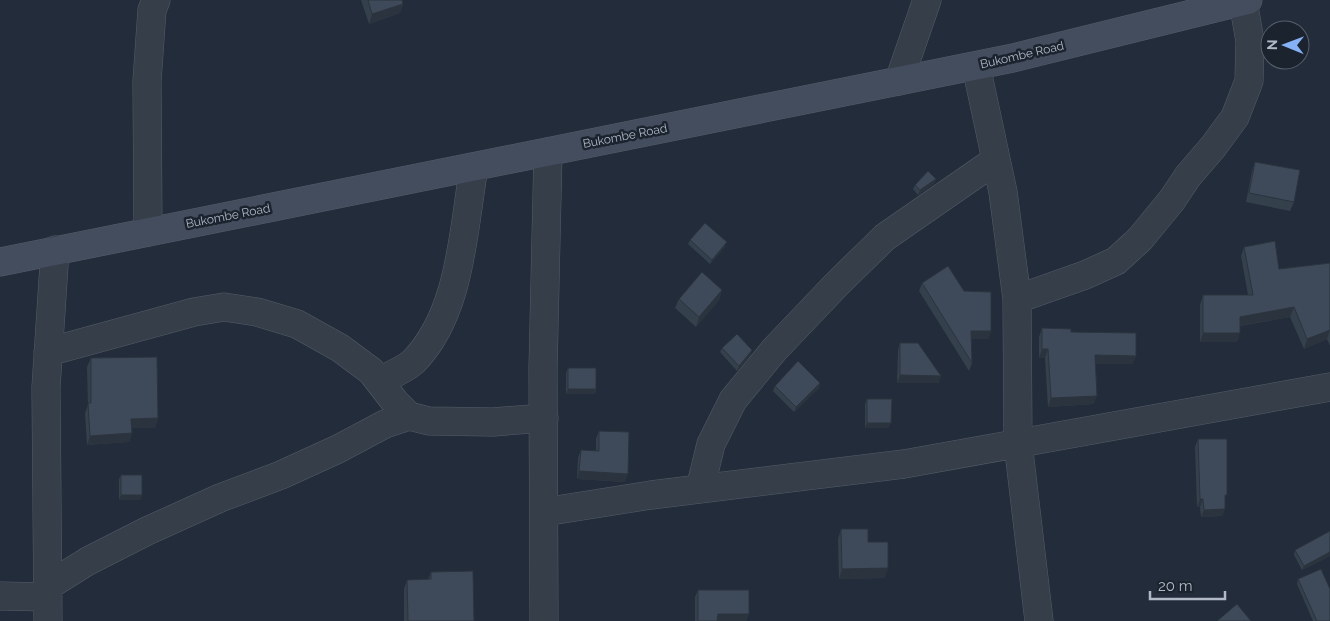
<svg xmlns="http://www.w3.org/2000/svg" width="1330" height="621" viewBox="0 0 1330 621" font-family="Raleway,sans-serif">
<rect width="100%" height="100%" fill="#222c3a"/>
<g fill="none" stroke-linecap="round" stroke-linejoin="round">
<defs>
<path id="minor" d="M976 66 1003 192 1017 299 1018 443 1039 621
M899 81 927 0
M148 232 147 81 152 10 156 0
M1017 299 1085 275 1116 261 1140 239 1172 200 1188 176 1213 147 1235 117 1249 81 1250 41 1243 1
M48 352 194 312 224 307 257 312 297 324 340 348 371 371 395 402 409 416 429 421 493 422 544 418
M379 381C389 376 404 370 413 362 461 314 463 231 474 167
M700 489 711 444 733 400 775 349 836 285 885 237 996 160
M544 512 651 495 904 464 1330 387
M48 586 88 561 147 531 220 498 281 475 338 449 385 424 409 416
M0 596 48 597
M48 621 46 387 55 250
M544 621 543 369 548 152"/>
<path id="secondary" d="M0 262 1013 58 1248 0"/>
</defs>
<use href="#minor" stroke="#545c68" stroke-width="29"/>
<use href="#secondary" stroke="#545c68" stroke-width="29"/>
<use href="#minor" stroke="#363e4a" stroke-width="28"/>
<use href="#secondary" stroke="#444d5d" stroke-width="28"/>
</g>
<path fill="#35404d" d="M361 0H402L403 4 400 13 369 24Z
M1255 162 1294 202 1290 211 1246 202 1252 171Z
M936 179 934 184 918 195 913 189 915 185Z
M690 240 725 247 710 264 688 244Z
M1244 247 1279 269 1330 263V346L1327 339 1304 349 1290 317 1240 326 1237 342H1200V305L1203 295H1248L1241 256Z
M922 283 991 331 988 339H971L972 363 969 371 919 291Z
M722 290 719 300 696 327 675 308 679 299Z
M1042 328 1071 332 1136 356 1132 364H1096L1094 404 1048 407 1045 358H1039V337Z
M900 343 939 383H897L898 350Z
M722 348 752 350 750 355 737 371 720 352Z
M91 358 158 418 155 428H132V433L129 442 87 445 85 413 88 405 87 367Z
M568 368 596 389 595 394H566V373Z
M820 383 819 388 794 412 773 391 775 386Z
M867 399 889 428H865V404Z
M599 431 625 482 577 479 578 458 581 450 596 451V439Z
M1198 439 1225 503V509L1222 516 1201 517 1200 507H1197L1195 447Z
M121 475 142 495 140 500H119V479Z
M841 529 868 542 885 578 839 579 838 539Z
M1330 531V556L1302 570 1294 555 1295 550Z
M431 572 474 621H404V589L407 580H428Z
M1298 579 1330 621H1313L1297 584Z
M698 590 749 614 746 621H695V597Z"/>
<path fill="#2b343e" d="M403 4 400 13 369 24 372 14Z
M936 179 934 184 918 195 920 190Z
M727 242 725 247 710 264 712 260Z
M722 290 719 300 696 327 699 317Z
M1294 307 1290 317 1237 326 1240 317Z
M1330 330 1327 339 1304 349 1307 339Z
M971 331H991L988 339H968Z
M1203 333H1240L1237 342H1200Z
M1042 349H1048L1045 358H1039Z
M752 350 750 355 737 371 739 366Z
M1095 355 1136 356 1132 364H1092Z
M900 375 941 376 939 383H897Z
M820 383 819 388 794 412 796 407Z
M568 389H596L595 394H566Z
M1097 396 1094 404 1048 407 1051 398Z
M158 418 155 428H128L131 419Z
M867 423H891L889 428H865Z
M132 433 129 442 87 445 90 436Z
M579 471 628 474 625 482 577 479Z
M121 495H142L140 500H119Z
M1200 499H1203L1200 507H1197Z
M1225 509 1222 516 1201 517 1204 510Z
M1330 552V556L1302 570 1304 566Z
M888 568 885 578 839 579 842 569Z
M718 614H749L746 621H715Z"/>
<path fill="#3e4a59" stroke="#2b343e" d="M368 0H402L403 4 372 14Z
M1255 162 1300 170 1294 202 1249 193Z
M928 171 936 179 920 190 915 185Z
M705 223 727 242 712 260 690 240Z
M1275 241 1279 269 1330 263V330L1307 339 1294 307 1240 317V333H1203V295H1253L1244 247Z
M948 266 964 291 991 292V331H971L972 363 922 283Z
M702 272 722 290 699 317 679 299Z
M1042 328 1071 329V332L1136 333V356L1095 355 1097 396 1051 398 1048 349H1042Z
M737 334 752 350 739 366 722 348Z
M900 343H918L941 376 900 375Z
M157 357 158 418 131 419 132 433 90 436 88 403H91V358Z
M798 361 820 383 796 407 775 386Z
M568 368H596V389H568Z
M867 399H892L891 423H867Z
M599 431 629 432 628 474 579 471 581 450 599 451Z
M1198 439H1227V495H1225V509L1204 510 1203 499H1200Z
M121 475H142V495H121Z
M841 529H868V542H888V568L842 569Z
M1330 531V552L1304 566 1295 550Z
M1321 569 1330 589V621H1317L1298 579Z
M473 571 474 621H408L407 580 431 579V572Z
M698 590H749V614H718L717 621H698Z
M1237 604 1251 621H1217Z"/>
<g text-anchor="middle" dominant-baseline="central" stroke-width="5" stroke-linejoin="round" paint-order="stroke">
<g font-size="12" fill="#b1b9c6" stroke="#1b232f">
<text transform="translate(1022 55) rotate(-13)">Bukombe Road</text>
<text transform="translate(625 136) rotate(-11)">Bukombe Road</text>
<text transform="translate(228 216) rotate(-11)">Bukombe Road</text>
</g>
</g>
<g transform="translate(1285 45) rotate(271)"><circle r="24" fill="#1b232f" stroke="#575f6b"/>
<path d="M0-4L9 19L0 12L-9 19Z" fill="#85b1f6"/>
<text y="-8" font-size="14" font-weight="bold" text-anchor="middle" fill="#b1b9c6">N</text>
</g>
<path d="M1150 591v8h75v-8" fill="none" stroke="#b1b9c6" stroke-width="2.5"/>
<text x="1158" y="591" font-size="15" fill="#b1b9c6" stroke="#1b232f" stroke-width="4" paint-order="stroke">20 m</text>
</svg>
